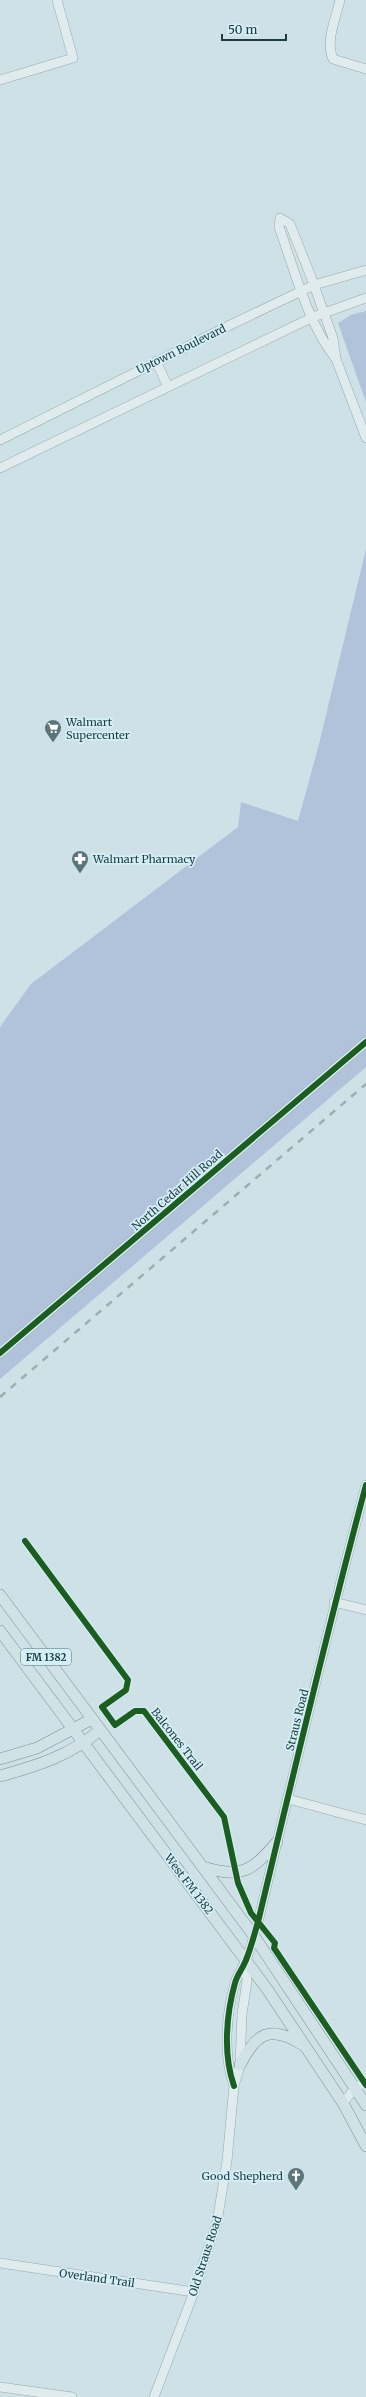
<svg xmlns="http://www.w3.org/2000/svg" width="366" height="2397" viewBox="0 0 366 2397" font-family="Merriweather,serif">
<rect width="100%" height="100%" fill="#cee1e6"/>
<path fill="#b0c3da" d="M366 311V402L338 323 351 315Z
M366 549V1067L0 1379V1027L31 984 238 827 241 802 298 821 318 748Z"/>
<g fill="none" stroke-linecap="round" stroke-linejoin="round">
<defs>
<path id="minor" d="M340 0C336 18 325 42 333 59L366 69
M0 80 73 58 57 0
M336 359C307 322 295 271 279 227L280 218 290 224 311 277 333 338 336 359 366 438
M156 361 168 387
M0 440 226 327 314 285 366 270
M0 468 313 317 366 298
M0 1353 366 1042
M334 1602 366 1610
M288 1799 366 1820
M234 2086C223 2055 226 2015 235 1983 237 1975 243 1968 246 1960 251 1948 254 1935 258 1922 293 1776 327 1630 366 1485
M343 2103 355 2088 366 2082
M0 2263 194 2292
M0 2387 72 2397
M154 2397 194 2292 217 2222 227 2161 234 2086 240 2065 242 2014 247 1981 246 1962"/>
<path id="major" d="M0 1595 254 1936 366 2105
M0 1631 267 1989 343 2103 366 2146
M0 1759 37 1748 92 1719
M0 1776C37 1766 71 1755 100 1730
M203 1867C241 1879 252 1871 277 1842
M240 2065C256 2033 270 2024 303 2045"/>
</defs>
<use href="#minor" stroke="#97a9ac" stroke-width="10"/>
<use href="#major" stroke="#7e8f91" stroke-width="12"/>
<use href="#minor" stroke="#e0ebee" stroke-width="9"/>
<use href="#major" stroke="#d1e2e6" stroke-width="11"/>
<path stroke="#a1acae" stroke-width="2.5" stroke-dasharray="7 7" stroke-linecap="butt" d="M0 1397 366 1084"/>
<defs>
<path id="cycleway" d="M0 1353 366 1042
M25 1541 128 1680 126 1690 102 1707 115 1725 135 1711H144L224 1817 238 1883 251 1913 275 1943 274 1948 366 2085
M234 2086C223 2055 226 2015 235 1983 237 1975 243 1968 246 1960 251 1948 254 1935 258 1922 293 1776 327 1630 366 1485"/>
</defs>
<use href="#cycleway" stroke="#d4eff8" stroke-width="8"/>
<use href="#cycleway" stroke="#1b5e20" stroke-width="6"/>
</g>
<defs>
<symbol id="supermarket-pin" viewBox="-11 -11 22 30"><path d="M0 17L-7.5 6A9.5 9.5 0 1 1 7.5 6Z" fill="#5c7678" stroke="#d4eff8"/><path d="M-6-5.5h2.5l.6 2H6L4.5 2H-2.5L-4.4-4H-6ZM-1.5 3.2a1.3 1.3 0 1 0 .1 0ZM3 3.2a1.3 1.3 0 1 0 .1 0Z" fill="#fff"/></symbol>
<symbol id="pharmacy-pin" viewBox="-11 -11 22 30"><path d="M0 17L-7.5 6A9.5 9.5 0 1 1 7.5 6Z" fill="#5c7678" stroke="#d4eff8"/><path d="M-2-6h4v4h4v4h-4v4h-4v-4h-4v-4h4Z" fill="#fff"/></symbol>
<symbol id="church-pin" viewBox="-11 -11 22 30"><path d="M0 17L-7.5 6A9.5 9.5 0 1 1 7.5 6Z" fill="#5c7678" stroke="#d4eff8"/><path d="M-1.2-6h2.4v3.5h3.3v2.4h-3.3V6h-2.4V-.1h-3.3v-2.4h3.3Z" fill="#fff"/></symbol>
</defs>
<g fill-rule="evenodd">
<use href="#supermarket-pin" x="43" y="718" width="20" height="27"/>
<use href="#pharmacy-pin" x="70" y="849" width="20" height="27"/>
<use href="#church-pin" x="286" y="2166" width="20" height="27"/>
</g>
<g text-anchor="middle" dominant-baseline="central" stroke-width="3.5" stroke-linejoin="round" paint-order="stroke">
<rect fill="#d4eff8" stroke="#557274" stroke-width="1" x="21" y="1649" width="50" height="16" rx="3"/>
<g font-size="10" font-weight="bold" fill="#1e3c3c">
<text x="46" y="1657">FM 1382</text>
</g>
<g font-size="11" fill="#1e3c3c" stroke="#d4eff8">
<text transform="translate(181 349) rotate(-26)">Uptown Boulevard</text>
<text transform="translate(177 1190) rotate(-41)">North Cedar Hill Road</text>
<text transform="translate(297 1720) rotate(-76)">Straus Road</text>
<text transform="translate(177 1739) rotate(52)">Balcones Trail</text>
<text transform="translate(189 1884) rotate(53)">West FM 1382</text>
<text transform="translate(205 2256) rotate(-72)">Old Straus Road</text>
<text transform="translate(97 2278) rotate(8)">Overland Trail</text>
</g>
<g font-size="11" fill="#1e3c3c" stroke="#d4eff8" text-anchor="start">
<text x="66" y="722">Walmart<tspan x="66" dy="13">Supercenter</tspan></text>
<text x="93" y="859">Walmart Pharmacy</text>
<text x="283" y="2176" text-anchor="end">Good Shepherd</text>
</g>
</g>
<path d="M222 34v6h64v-6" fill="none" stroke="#1e3c3c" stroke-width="2"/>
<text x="228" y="34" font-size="12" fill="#1e3c3c" stroke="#d4eff8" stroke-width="3" paint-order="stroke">50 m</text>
</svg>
